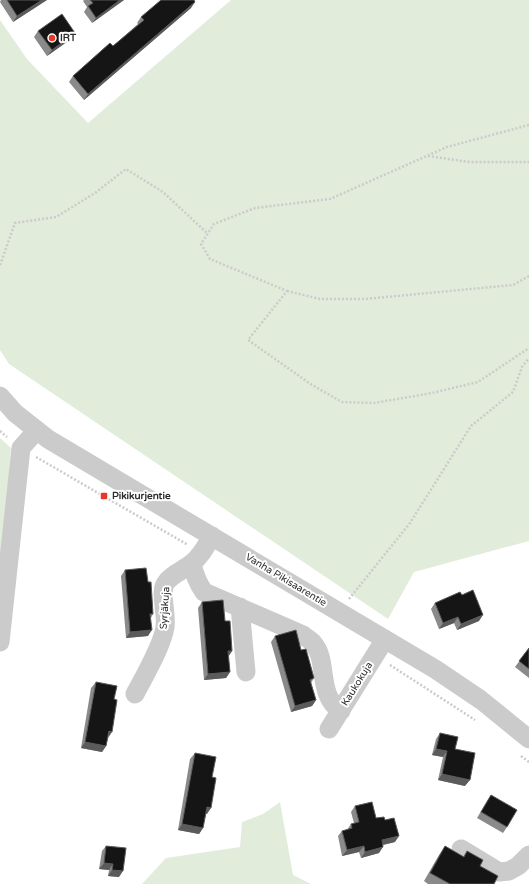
<svg xmlns="http://www.w3.org/2000/svg" width="529" height="884" viewBox="0 0 529 884" font-family="'Varela Round',sans-serif">
<rect width="100%" height="100%" fill="#fff"/>
<path fill="#e2ecdb" d="M231 0H529V541L414 572 388 619 9 364 0 350V20L27 59 88 123Z
M0 438 11 448 0 589Z
M280 802 293 875 311 884H142L166 858 240 847 242 822 263 814Z"/>
<g fill="none" stroke-linecap="round" stroke-linejoin="round">
<path stroke="#cbcbcb" stroke-width="2.5" stroke-dasharray="2 2" stroke-linecap="butt" d="M529 125 447 147 330 199 255 208 214 224 201 244 210 259 287 291 248 340 312 385 342 402 374 403 432 393 478 382 529 348
M428 156 469 162H529
M0 265 15 223 56 217 95 193 126 169 163 192 208 234
M287 291 320 299H365L513 285 529 276
M0 431 7 437
M36 457 188 545
M349 599 410 523 471 426 513 392 522 367 529 358
M390 665 475 720
M521 756 529 762"/>
<path stroke="#cbcbcb" stroke-width="19" d="M0 396 15 413 48 439 435 669 481 700 529 739
M192 563C194 574 197 582 204 592L303 635C306 638 311 640 313 643 329 660 316 695 341 711
M240 607 246 672
M0 642 21 448 37 430
M135 694C144 677 163 644 165 627 167 615 160 593 165 584 170 575 184 570 192 563 201 556 206 546 212 536
M329 729 385 639
M461 849 499 872 509 871 518 866 529 855"/>
</g>
<path fill="#8a8a8a" d="M1 0H47L13 22 0 2Z
M84 0H124L92 23 84 12 87 7 83 1Z
M191 8 84 100 69 82 73 76 113 46 138 24 137 23 141 17Z
M38 31 75 33 71 39 47 56 34 37Z
M125 570 148 582 153 614 151 618 148 636 126 638 121 576Z
M462 595 479 621 457 630 454 623 439 629 431 609 435 603Z
M202 602 232 651 228 657 230 672 226 678 204 680 198 608Z
M275 636 301 650 314 678 311 683 316 700 312 706 291 712 271 642Z
M529 648V678L515 667Z
M96 682 108 738 106 746 102 752 81 748 91 688Z
M440 733 455 749 465 786 438 780 443 757 432 755 436 739Z
M195 753 207 814H206L203 828 199 834 178 830 190 759Z
M491 795 507 827 503 833 477 818 487 801Z
M355 806 376 818 385 820 395 842 383 845 379 853 361 858 359 852 342 856 338 836 342 831 347 830 351 824 354 823 351 812Z
M106 846 119 877 108 876 109 870 99 869 102 851Z
M445 846 463 857 467 851 494 884H428L424 881 439 855Z"/>
<path fill="#5b5b5b" d="M42 0H47L13 22 17 16Z
M120 0H124L92 23 96 18Z
M195 2 191 8 84 100 88 94Z
M75 33 71 39 47 56 52 50Z
M483 615 479 621 457 630 461 624Z
M458 617 454 623 439 629 443 623Z
M152 630 148 636 126 638 130 632Z
M228 651H232L228 657Z
M230 672 226 678 204 680 208 674Z
M316 700 312 706 291 712 295 706Z
M109 731 112 732 108 738Z
M85 742 106 746 102 752 81 748Z
M436 749 447 751 443 757 432 755Z
M442 774 470 780 465 786 438 780Z
M207 807 211 808 207 814 203 813Z
M182 824 203 828 199 834 178 830Z
M399 836 395 842 378 846 382 840Z
M364 846 359 852 342 856 347 850Z
M383 847 379 853 361 858 365 852Z
M104 863 113 864 109 870 99 869Z
M112 870 123 871 119 877 108 876Z"/>
<path fill="#151515" stroke="#5b5b5b" d="M7 0H42L17 16Z
M90 0H120L96 18 88 6 93 3Z
M161 0H194L195 2 88 94 73 76 110 43 113 46 144 20 141 17Z
M62 14 75 33 52 50 38 31Z
M146 568 148 582H151L153 614H150L152 630 130 632 125 570Z
M473 590 483 615 461 624 458 617 443 623 435 603 460 592 462 595Z
M223 600 225 621H230L232 651H228L230 672 208 674 202 602Z
M296 630 301 650 306 649 314 678 310 680 316 700 295 706 275 636Z
M529 648V669L519 661Z
M96 682 117 686 114 699 117 700 112 732 109 731 106 746 85 742Z
M440 733 458 737 455 749 475 753 470 780 442 774 447 751 436 749Z
M195 753 216 757 212 777 216 778 211 808 207 807 203 828 182 824Z
M491 795 517 810 507 827 481 812Z
M372 802 376 818 384 817 385 820 394 818 399 836 382 840 383 847 365 852 364 846 347 850 342 831 352 828 351 824 359 822 355 806Z
M106 846 126 848 123 871 112 870 113 864 104 863Z
M445 846 464 857 467 851 483 860 480 866 498 876 494 884H450L430 873Z"/>
<g fill="#eb3629" stroke="#fff" stroke-width="1.5">
<circle cx="52" cy="38" r="4"/>
<rect x="100" y="492" width="8" height="8" rx="2"/>
</g>
<g text-anchor="middle" dominant-baseline="central" stroke-width="4" stroke-linejoin="round" paint-order="stroke">
<g font-size="10" font-weight="bold" fill="#2e2e2e" stroke="#fff" text-anchor="start">
<text x="60" y="38">IRT</text>
<text x="112" y="496">Pikikurjentie</text>
</g>
<g font-size="10" fill="#2e2e2e" stroke="#fff">
<text transform="translate(286 580) rotate(31)">Vanha Pikisaarentie</text>
<text transform="translate(165 608) rotate(-86)">Syrjäkuja</text>
<text transform="translate(357 684) rotate(-58)">Kaukokuja</text>
</g>
</g>
</svg>
